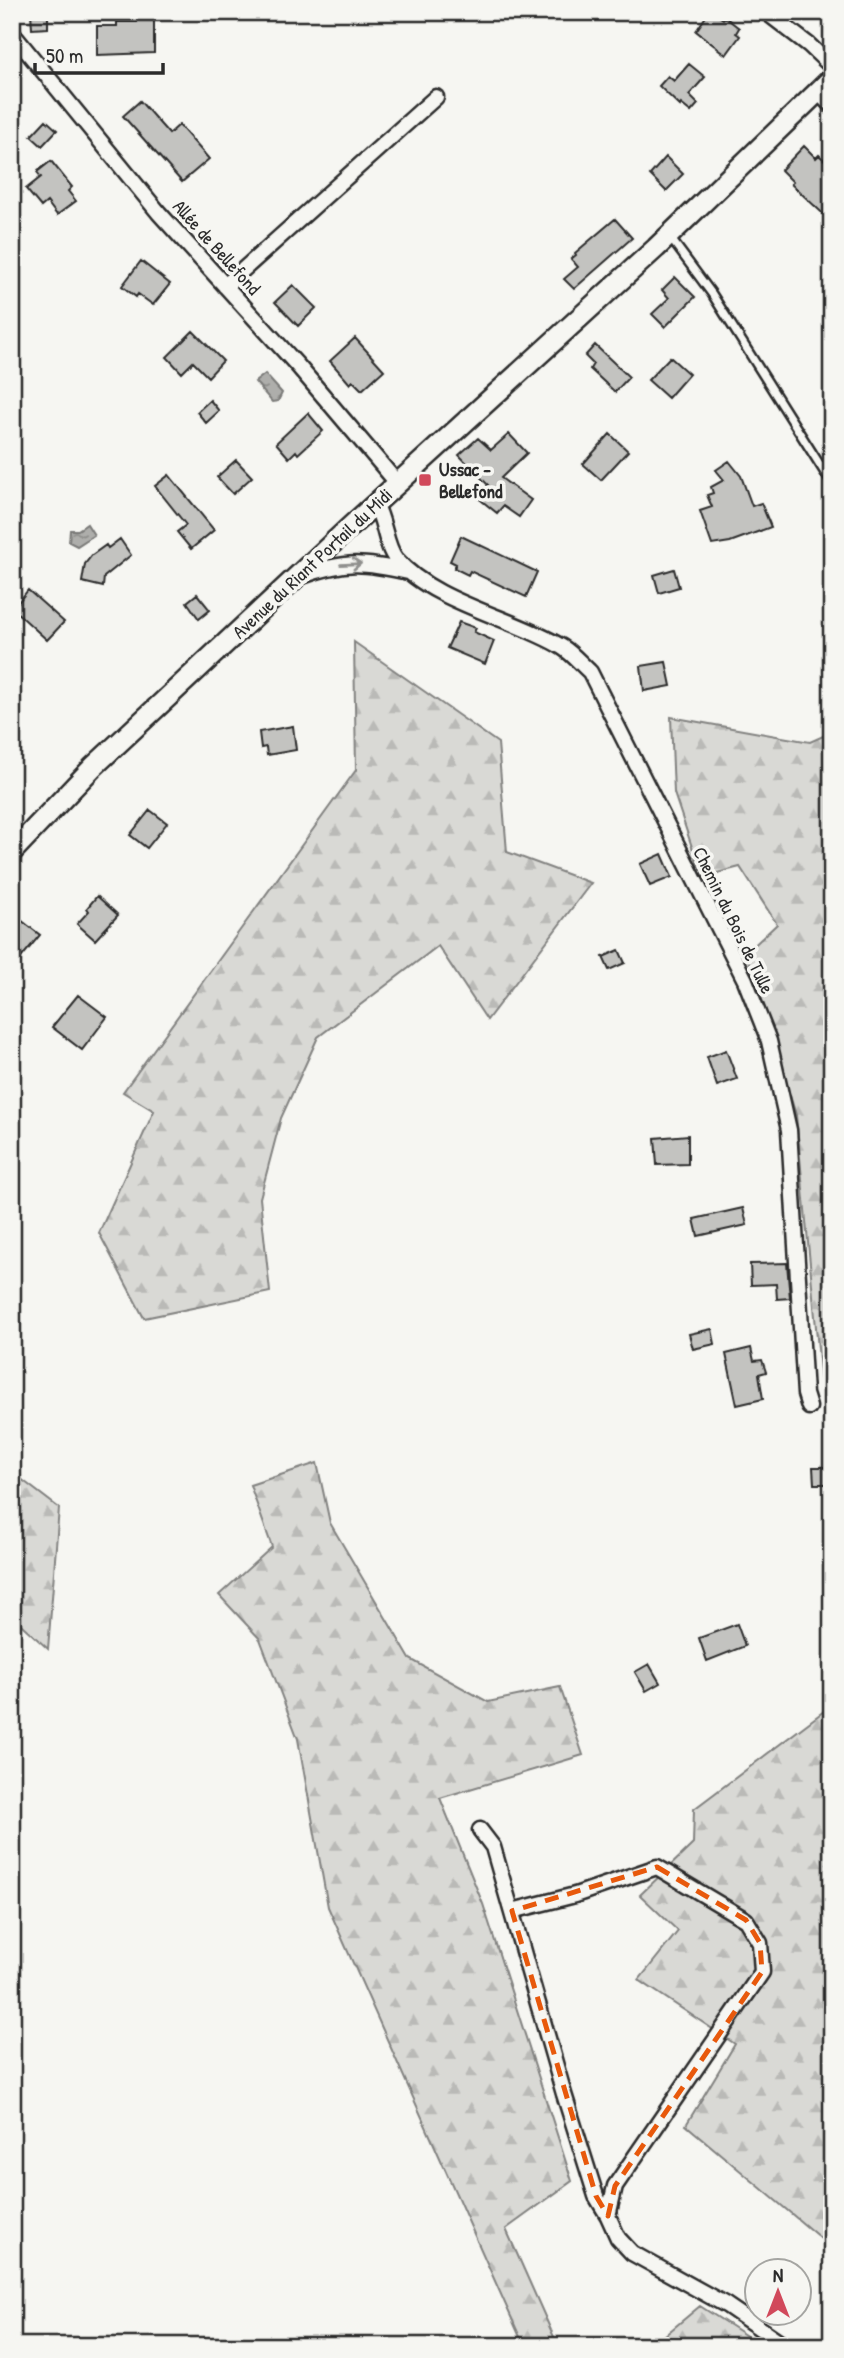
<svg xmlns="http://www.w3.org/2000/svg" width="844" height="2358" viewBox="0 0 844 2358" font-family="'Patrick Hand',sans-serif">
<defs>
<pattern id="forest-firs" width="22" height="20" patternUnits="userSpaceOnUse" patternTransform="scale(1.75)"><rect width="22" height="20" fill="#d9d9d5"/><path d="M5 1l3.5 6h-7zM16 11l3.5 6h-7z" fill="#babab7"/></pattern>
<pattern id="water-ripples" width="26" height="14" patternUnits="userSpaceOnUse" patternTransform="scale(1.75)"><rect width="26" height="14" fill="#aeaeab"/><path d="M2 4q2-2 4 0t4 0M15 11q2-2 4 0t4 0" fill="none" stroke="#8e8e8b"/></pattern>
</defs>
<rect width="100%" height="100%" fill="#f6f6f2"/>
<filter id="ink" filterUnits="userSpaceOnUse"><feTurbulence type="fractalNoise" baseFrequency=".0143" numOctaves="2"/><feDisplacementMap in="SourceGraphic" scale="14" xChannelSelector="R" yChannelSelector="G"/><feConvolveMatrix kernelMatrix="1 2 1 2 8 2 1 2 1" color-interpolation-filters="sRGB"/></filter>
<g filter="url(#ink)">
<path fill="url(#forest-firs)" stroke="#828280" stroke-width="2" d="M354 642 498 743 507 852 591 883 487 1020 438 946 318 1037 281 1118 260 1198 270 1292 144 1318 99 1233 154 1111 123 1092 356 770Z
M671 717 810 742 832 732V1425L825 1423 796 1115 746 953 777 924 740 867 702 877 674 793Z
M317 1463 330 1523 410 1659 488 1702 560 1687 583 1755 440 1798 483 1904 572 2181 506 2229 558 2346H524L328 1907 298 1739 260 1639 219 1595 272 1547 250 1485Z
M12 1472 59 1508 48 1649 12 1616Z
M832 1705V1860L827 1864 832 1870V2248L686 2125 735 2044 639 1980 678 1931 640 1895 693 1844 694 1809Z
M700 2306 762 2346H652Z"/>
<path fill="url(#water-ripples)" stroke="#7a7a78" stroke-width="2" d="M265 374 282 393 278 401 272 402 255 382Z
M87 524 94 535 77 546 69 542 70 530H78Z"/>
<path fill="#c3c3c0" stroke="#2b2b2b" stroke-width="2" d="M31 12H48V28L32 29Z
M709 12H713L723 19 725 17 739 28 736 33 740 36 726 55 696 31Z
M137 20H154V53L97 55V26H117V22H137Z
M689 64 705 77 689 95 698 104 691 112 681 104 680 106 659 86 668 76 674 81Z
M140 101 169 134 179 125 209 159 182 182 123 116Z
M46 120 57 130 42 146 31 136Z
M804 146 816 158 819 155 832 167V222L791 184 793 182 781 170Z
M666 157 683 174 666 191 650 175Z
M51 161 72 187 68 191 76 201 57 215 47 202 41 207 26 189 41 177 37 172Z
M615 219 632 238 574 289 564 279 578 267 571 259 576 255 575 253Z
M141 261 170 284 153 305 138 294 136 297 122 286Z
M675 277 695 297 665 327 652 314 669 298 662 290Z
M293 285 316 308 298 326 275 302Z
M193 331 223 361 208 377 193 362 182 373 167 357Z
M355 338 384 370 362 390 353 381 350 384 330 361Z
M595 345 629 377 615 392 590 369 593 364 585 356Z
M670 357 689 374 668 398 648 380Z
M210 400 219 411 206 423 197 412Z
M308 413 323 431 298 454 296 451 289 458 276 443Z
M509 434 527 453 501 478 531 500 519 517 503 506 497 513 477 497 488 485 459 455 478 438 491 450Z
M610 434 628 451 601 480 583 464Z
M236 460 252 477 233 494 217 477Z
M729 461 741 476 752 506 761 503 771 527 730 542 712 545 700 511 712 507 707 495 713 493 711 487 724 480 716 470Z
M169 475 214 530 191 549 177 532 186 525 155 486Z
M461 536 537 572 526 597 470 571 468 575 454 568 456 564 450 561Z
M120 539 131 555 104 577 103 587 82 582 85 564 92 555 106 545 108 548Z
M674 569 679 587 659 593 654 575Z
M28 590 64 622 47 640 13 609Z
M197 594 210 610 199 619 187 602Z
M459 622 476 628 474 632 494 641 485 664 447 648Z
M666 662 671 686 644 691 641 666Z
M293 726 296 750 267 755 266 747 261 748 259 732Z
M150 810 167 823 147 848 130 835Z
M662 854 672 877 650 886 640 864Z
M97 896 118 915 95 940 77 924 89 911 87 908Z
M12 913 40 935 21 958 12 951Z
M619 950 625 963 609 970 603 957Z
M78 995 107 1017 82 1050 52 1027Z
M726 1050 737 1079 717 1086 707 1057Z
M688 1135V1164L657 1165 655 1138Z
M743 1208 747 1225 698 1236 694 1219Z
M787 1263 790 1298 777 1299 776 1284 751 1285 750 1264Z
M712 1329 715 1344 693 1349 689 1334Z
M751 1348 754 1361 762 1360 766 1372 759 1374 763 1399 737 1405 726 1354Z
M813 1467H832V1484H814Z
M737 1624 745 1646 707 1661 699 1638Z
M649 1664 660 1683 646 1691 635 1672Z"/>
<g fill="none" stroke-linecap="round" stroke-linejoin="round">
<defs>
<path id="service" d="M669 236 712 294 832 484"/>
<path id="minor" d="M766 12 809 45 832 67
M12 33 159 213 298 366 398 484
M818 92 832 106
M225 286 436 97
M375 504C385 520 385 546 396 559 432 602 514 618 562 647 572 653 581 664 590 672L745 980 769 1041 789 1130 805 1394 809 1407
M302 576C346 560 364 562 408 572
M480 1830 493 1847 564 2094 596 2196 608 2216
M512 1911 575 1895 657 1867 746 1920 760 1943 762 1972 615 2186 608 2216 618 2238 632 2253 726 2305 786 2346"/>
<path id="secondary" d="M12 852 93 767 352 525 656 248 832 78"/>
</defs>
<use href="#service" stroke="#2b2b2b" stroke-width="12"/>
<use href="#minor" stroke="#2b2b2b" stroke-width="19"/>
<use href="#secondary" stroke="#2b2b2b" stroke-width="24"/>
<use href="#service" stroke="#f6f6f2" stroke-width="7"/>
<use href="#minor" stroke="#f6f6f2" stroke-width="14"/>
<use href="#secondary" stroke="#f6f6f2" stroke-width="19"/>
</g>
<defs><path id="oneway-shaft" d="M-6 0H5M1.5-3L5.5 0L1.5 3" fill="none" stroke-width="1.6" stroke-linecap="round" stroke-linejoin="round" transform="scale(1.75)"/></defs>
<use stroke="#90908e" href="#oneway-shaft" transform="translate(351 564) rotate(-3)"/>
</g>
<path fill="none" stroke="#e8590c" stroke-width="5" stroke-dasharray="14 9" stroke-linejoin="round" d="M657 1867 746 1920 760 1943 762 1972 615 2186 608 2216 596 2196 512 1911Z"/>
<rect fill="#d1495b" stroke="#f6f6f2" stroke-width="2.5" x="418" y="473" width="14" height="14" rx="3.5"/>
<g text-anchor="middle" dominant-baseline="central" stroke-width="7" stroke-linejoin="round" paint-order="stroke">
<g font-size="19" fill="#2b2b2b" stroke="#f6f6f2">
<text transform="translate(217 247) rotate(48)">Allée de Bellefond</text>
<text transform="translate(312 563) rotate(-43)">Avenue du Riant Portail du Midi</text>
<text transform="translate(734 920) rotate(64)">Chemin du Bois de Tulle</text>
</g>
<g font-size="19" font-weight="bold" fill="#2b2b2b" stroke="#f6f6f2" text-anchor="start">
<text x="439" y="469">Ussac -<tspan x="439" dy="22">Bellefond</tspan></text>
</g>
</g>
<rect width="844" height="2358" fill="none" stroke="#f6f6f2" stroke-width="42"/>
<rect x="21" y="21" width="802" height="2316" fill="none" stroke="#2b2b2b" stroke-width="2.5" filter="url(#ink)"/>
<g transform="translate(778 2292)"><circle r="33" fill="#f6f6f2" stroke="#a5a5a2" stroke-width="2"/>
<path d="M0-5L12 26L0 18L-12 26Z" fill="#d1495b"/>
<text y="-10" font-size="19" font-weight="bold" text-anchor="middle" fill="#2b2b2b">N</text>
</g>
<path d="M35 63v10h128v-10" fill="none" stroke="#2b2b2b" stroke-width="3.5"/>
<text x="46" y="63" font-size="21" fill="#2b2b2b" stroke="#f6f6f2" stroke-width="5" paint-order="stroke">50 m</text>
</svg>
